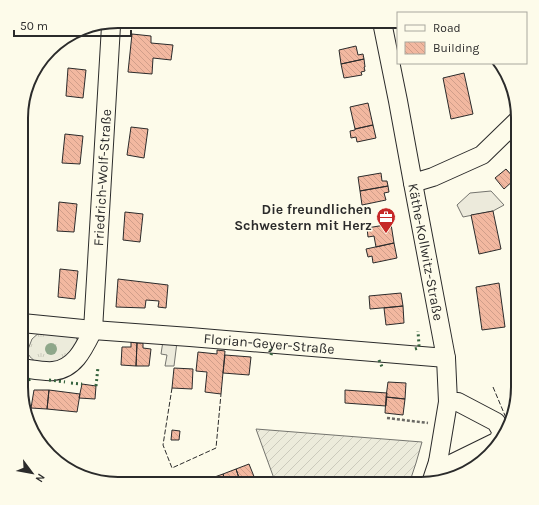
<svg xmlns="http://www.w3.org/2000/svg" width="539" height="505" viewBox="0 0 539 505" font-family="Karla,sans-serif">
<defs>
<pattern id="grass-tufts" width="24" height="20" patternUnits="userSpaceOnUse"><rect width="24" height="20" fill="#ecebdb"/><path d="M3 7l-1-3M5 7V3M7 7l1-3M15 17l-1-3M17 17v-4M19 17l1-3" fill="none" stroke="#cbcabc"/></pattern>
<pattern id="garden-furrows" width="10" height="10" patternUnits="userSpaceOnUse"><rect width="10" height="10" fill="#ecebdb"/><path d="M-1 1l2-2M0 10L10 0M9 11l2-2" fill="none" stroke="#cbcabc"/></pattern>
<pattern id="building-back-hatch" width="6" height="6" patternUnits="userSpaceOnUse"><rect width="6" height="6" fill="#f2b8a0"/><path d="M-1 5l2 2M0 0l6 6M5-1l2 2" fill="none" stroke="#d09e8a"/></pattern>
</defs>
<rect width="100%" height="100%" fill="#fdfbea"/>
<path fill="url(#grass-tufts)" stroke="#74746e" d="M41 331 75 336 78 341 61 363C46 363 35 367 27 352L32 339Z"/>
<path fill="url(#garden-furrows)" stroke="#74746e" d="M256 429 422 442 416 463 409 484H276Z"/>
<path fill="#eceadb" stroke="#74746e" d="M491 191 504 205 493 211 463 217 457 205 470 193Z
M163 341 177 342 174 366H165L167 355 161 354Z"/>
<path fill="url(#building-back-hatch)" stroke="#2b2b2b" d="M132 34 151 36V43L173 45 171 60 153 58 152 74 128 72Z
M356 46 358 55 363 54 364 59 341 64 339 50Z
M364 59 365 67H364L365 71 361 72 362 75 344 78 341 64Z
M68 68 86 70 83 98 66 96Z
M464 73 473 114 451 119 443 78Z
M368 103 373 125 355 129 350 107Z
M373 125 376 138 357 142 356 137 351 138 350 131 355 130V129Z
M131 127 148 129 144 158 127 155Z
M65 134 83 136 80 164 62 163Z
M506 169 515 179 504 189 495 178Z
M381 173 382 181H387L388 186 360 191 358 177Z
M388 186 389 192 384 193 386 200 362 205 360 191Z
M59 202 77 204 74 232 57 231Z
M493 211 501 249 479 254 471 215Z
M125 212 143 214 140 242 123 240Z
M391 224 394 243 376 247 374 236 368 237 367 228Z
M394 243 397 258 373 263 372 256 368 257 366 249Z
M60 269 78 271 75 299 58 297Z
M118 279 168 285 166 308 158 307 159 301 146 300 145 308 116 307Z
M499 283 505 327 482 330 476 287Z
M401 293 403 306 370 309 369 296Z
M403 306 404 323 386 325 384 308Z
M131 342 137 343 136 366 121 365 122 347H131Z
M137 343H143V348L151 349 149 366H136Z
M217 350 225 351 221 394 205 392 207 372 196 371 198 352 217 354Z
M225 355 251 357 249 375 223 373Z
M174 368 193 369 192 389 172 388Z
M388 382 406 383 405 399 386 397Z
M82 384 96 386 95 399 79 398Z
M34 390H49L47 409 31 408Z
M49 390 80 394 77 412 47 409Z
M345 390 387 393 386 406 345 403Z
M386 397 405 399 403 415 385 413Z
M172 430 180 431 179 440H171Z
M249 464 257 484H241L236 469Z
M236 469 241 484H226L223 474Z
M223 474 226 484H211L209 479Z"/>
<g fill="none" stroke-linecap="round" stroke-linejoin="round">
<defs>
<g id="minor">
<path id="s1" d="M382 22 398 101 413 183 446 358 448 402 438 462 431 483"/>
<path d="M413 183 433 177 482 155 518 120"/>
<path id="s2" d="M22 323 93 330 190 337 446 358"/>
<path id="s3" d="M21 368C30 369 45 372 53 371 75 369 84 348 93 330L111 26"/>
<path d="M438 462 449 465 498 441 502 432 496 422 458 402H448"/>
</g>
</defs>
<use href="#minor" stroke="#2b2b2b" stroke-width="20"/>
<path stroke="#6a6964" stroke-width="2.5" stroke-dasharray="3 2" stroke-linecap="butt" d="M387 418 428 423"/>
<use href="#minor" stroke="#fdfbea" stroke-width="18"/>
<path stroke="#34623c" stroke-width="3" stroke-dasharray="2 3" stroke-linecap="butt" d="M270 349 272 352 271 355
M415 349 418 348 419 345 418 331
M379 360 383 369
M49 380 65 382
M71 383 82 384
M21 386 25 381 31 379
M96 386 98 367"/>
<path stroke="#2b2b2b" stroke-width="1" stroke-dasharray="5 2" stroke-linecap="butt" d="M493 387 509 425
M172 388 163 445 172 468 216 448 221 394
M458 477 460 468H461"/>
</g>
<circle fill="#8ea78a" cx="51" cy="349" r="6"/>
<defs>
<symbol id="office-pin" viewBox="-11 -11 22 30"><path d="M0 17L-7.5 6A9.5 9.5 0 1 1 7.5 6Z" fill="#c62828" stroke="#fdfbea"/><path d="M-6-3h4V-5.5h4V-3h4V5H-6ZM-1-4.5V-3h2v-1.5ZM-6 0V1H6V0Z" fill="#fff"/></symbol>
</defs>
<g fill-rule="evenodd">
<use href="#office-pin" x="375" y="206" width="22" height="30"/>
</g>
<g text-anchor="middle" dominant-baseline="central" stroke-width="3" stroke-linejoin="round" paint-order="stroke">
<g font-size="14" fill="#2b2b2b" stroke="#fdfbea">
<text stroke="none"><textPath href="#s3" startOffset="245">Friedrich-Wolf-Straße</textPath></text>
<text stroke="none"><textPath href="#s1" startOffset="234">Käthe-Kollwitz-Straße</textPath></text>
<text stroke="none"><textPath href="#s2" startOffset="248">Florian-Geyer-Straße</textPath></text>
</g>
<g font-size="14" font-weight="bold" fill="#2b2b2b" stroke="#fdfbea" text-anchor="end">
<text x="372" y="209">Die freundlichen<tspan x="372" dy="16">Schwestern mit Herz</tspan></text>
</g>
</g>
<path d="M0 0H539V505H0ZM118 28H421A90 90 0 0 1 511 118V387A90 90 0 0 1 421 477H118A90 90 0 0 1 28 387V118A90 90 0 0 1 118 28Z" fill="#fdfbea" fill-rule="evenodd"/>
<path fill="none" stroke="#2b2b2b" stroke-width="2" d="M118 28H421A90 90 0 0 1 511 118V387A90 90 0 0 1 421 477H118A90 90 0 0 1 28 387V118A90 90 0 0 1 118 28Z"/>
<rect x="397" y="12" width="130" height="52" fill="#fdfbea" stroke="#a9a89e"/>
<rect x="405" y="25" width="20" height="6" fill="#fdfbea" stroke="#a9a89e"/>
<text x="433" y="32" font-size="12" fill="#2b2b2b">Road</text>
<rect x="405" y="42" width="20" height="12" fill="url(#building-back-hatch)" stroke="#a9a89e"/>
<text x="433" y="52" font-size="12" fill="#2b2b2b">Building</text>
<g transform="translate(32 473) rotate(122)" stroke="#fdfbea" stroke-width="3" paint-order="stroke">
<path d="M0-3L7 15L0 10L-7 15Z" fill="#2b2b2b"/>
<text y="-6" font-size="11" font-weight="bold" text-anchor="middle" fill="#2b2b2b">N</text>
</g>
<path d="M14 30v6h117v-6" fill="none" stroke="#2b2b2b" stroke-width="2"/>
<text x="20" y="30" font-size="12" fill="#2b2b2b" stroke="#fdfbea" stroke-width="3" paint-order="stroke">50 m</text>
</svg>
